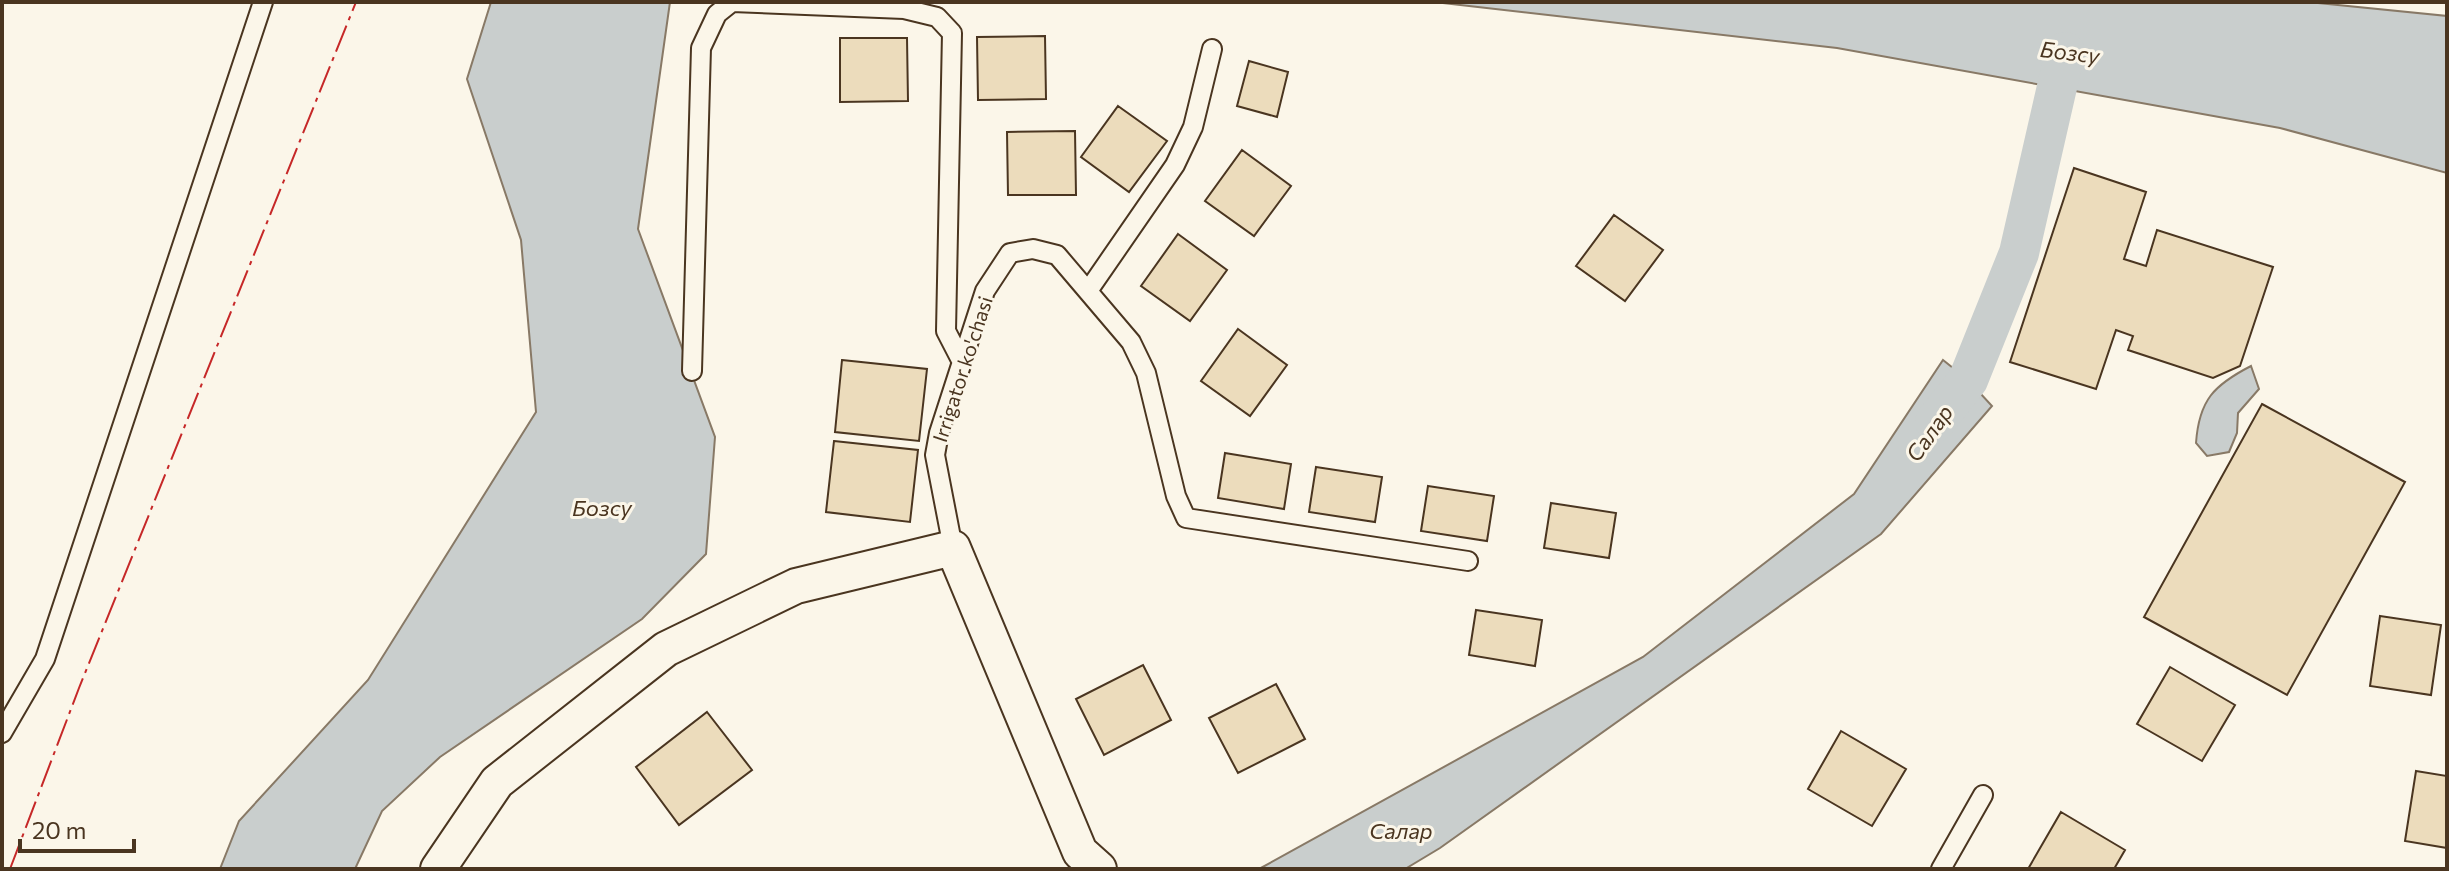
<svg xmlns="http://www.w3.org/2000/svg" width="2449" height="871" viewBox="0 0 2449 871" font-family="Commissioner,sans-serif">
<rect width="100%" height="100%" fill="#fbf6e9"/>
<path fill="#c9cecd" stroke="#887966" stroke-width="2" d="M491 2H670L638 229 715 437 706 554 642 619 440 757 382 811 355 869H220L239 821 368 680 536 412 521 240 467 79Z
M1434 2H2308L2447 16V173L2280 128 1837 48Z
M1943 360 1968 380 1992 406 1881 534 1440 848 1405 869H1259L1643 657 1854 494Z
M2251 366 2259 389 2238 413 2237 433 2229 452 2207 456 2196 443C2199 400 2214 385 2251 366Z"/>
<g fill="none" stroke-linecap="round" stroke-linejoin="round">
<path stroke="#c9cecd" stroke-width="40" d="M1935 422 1968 380 2019 253 2065 52"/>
</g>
<path fill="#ecdcbc" stroke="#4a3520" stroke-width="2" d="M1045 36 1046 99 978 100 977 37Z
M840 38H907L908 101 840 102Z
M1249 61 1288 72 1277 117 1237 106Z
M1118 106 1167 141 1129 192 1081 157Z
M1075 131 1076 195H1008L1007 132Z
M1242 150 1291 186 1254 236 1205 201Z
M2074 168 2146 192 2124 259 2146 266 2157 230 2273 267 2240 366 2213 378 2128 350 2133 336 2116 330 2096 389 2010 362Z
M1614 215 1663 250 1625 301 1576 266Z
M1178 234 1227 270 1190 321 1141 286Z
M1238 329 1287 365 1250 416 1201 381Z
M842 360 927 369 919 441 835 432Z
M2262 404 2405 482 2287 695 2144 617Z
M834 441 918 450 910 522 826 512Z
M1225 453 1291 464 1284 509 1218 498Z
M1316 467 1382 477 1375 522 1309 512Z
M1428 486 1494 496 1487 541 1421 531Z
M1551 503 1616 513 1609 558 1544 548Z
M1476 610 1542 620 1535 666 1469 655Z
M2380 616 2441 625 2431 695 2370 686Z
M1143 665 1171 720 1104 755 1076 699Z
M2170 667 2235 705 2202 761 2137 724Z
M1276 684 1305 739 1238 773 1209 718Z
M707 712 752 770 679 825 636 767Z
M1841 731 1906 769 1872 826 1808 789Z
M2416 771 2447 776V848L2405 841Z
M2061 812 2125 850 2114 869H2028Z"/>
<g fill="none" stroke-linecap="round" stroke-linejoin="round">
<defs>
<path id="service" d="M1088 291 1175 165 1193 127 1212 49
M692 371 701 48 717 14 732 2 904 9 937 17 952 33 946 331 962 362
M953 548 935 455 939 433 985 291 1010 253 1033 249 1057 255 1131 342 1146 373 1176 496 1186 518 1468 561
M2 733 45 659 263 2
M1941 869 1983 795"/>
<path id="minor" d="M438 869 497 782 666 649 796 586 953 548 1080 852 1099 869"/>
</defs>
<use href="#service" stroke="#4a3520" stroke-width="22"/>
<use href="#minor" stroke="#4a3520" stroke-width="38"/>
<use href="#service" stroke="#fbf6e9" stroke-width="18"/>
<use href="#minor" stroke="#fbf6e9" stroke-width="34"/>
<path stroke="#c62828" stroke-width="2" stroke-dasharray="28 6 4 6" stroke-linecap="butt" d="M10 869 79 688 356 2"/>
</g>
<g text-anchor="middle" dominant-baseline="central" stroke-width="6" stroke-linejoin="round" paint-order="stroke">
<g font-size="20" fill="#4a3520" stroke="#fbf6e9">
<text transform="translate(962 369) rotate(-72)">Irrigator ko'chasi</text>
</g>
<g font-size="22" font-style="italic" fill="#4a3520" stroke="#fbf6e9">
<text transform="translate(2070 52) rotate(7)">Бозсу</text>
<text transform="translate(1929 433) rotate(-55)">Салар</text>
<text x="602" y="507">Бозсу</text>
<text x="1401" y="830">Салар</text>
</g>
</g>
<rect width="2449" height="871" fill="none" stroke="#4a3520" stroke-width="8"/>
<path d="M20 839v12h114v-12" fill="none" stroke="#4a3520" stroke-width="4"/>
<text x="32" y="839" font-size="24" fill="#4a3520" stroke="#fbf6e9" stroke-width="6" paint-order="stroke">20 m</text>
</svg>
